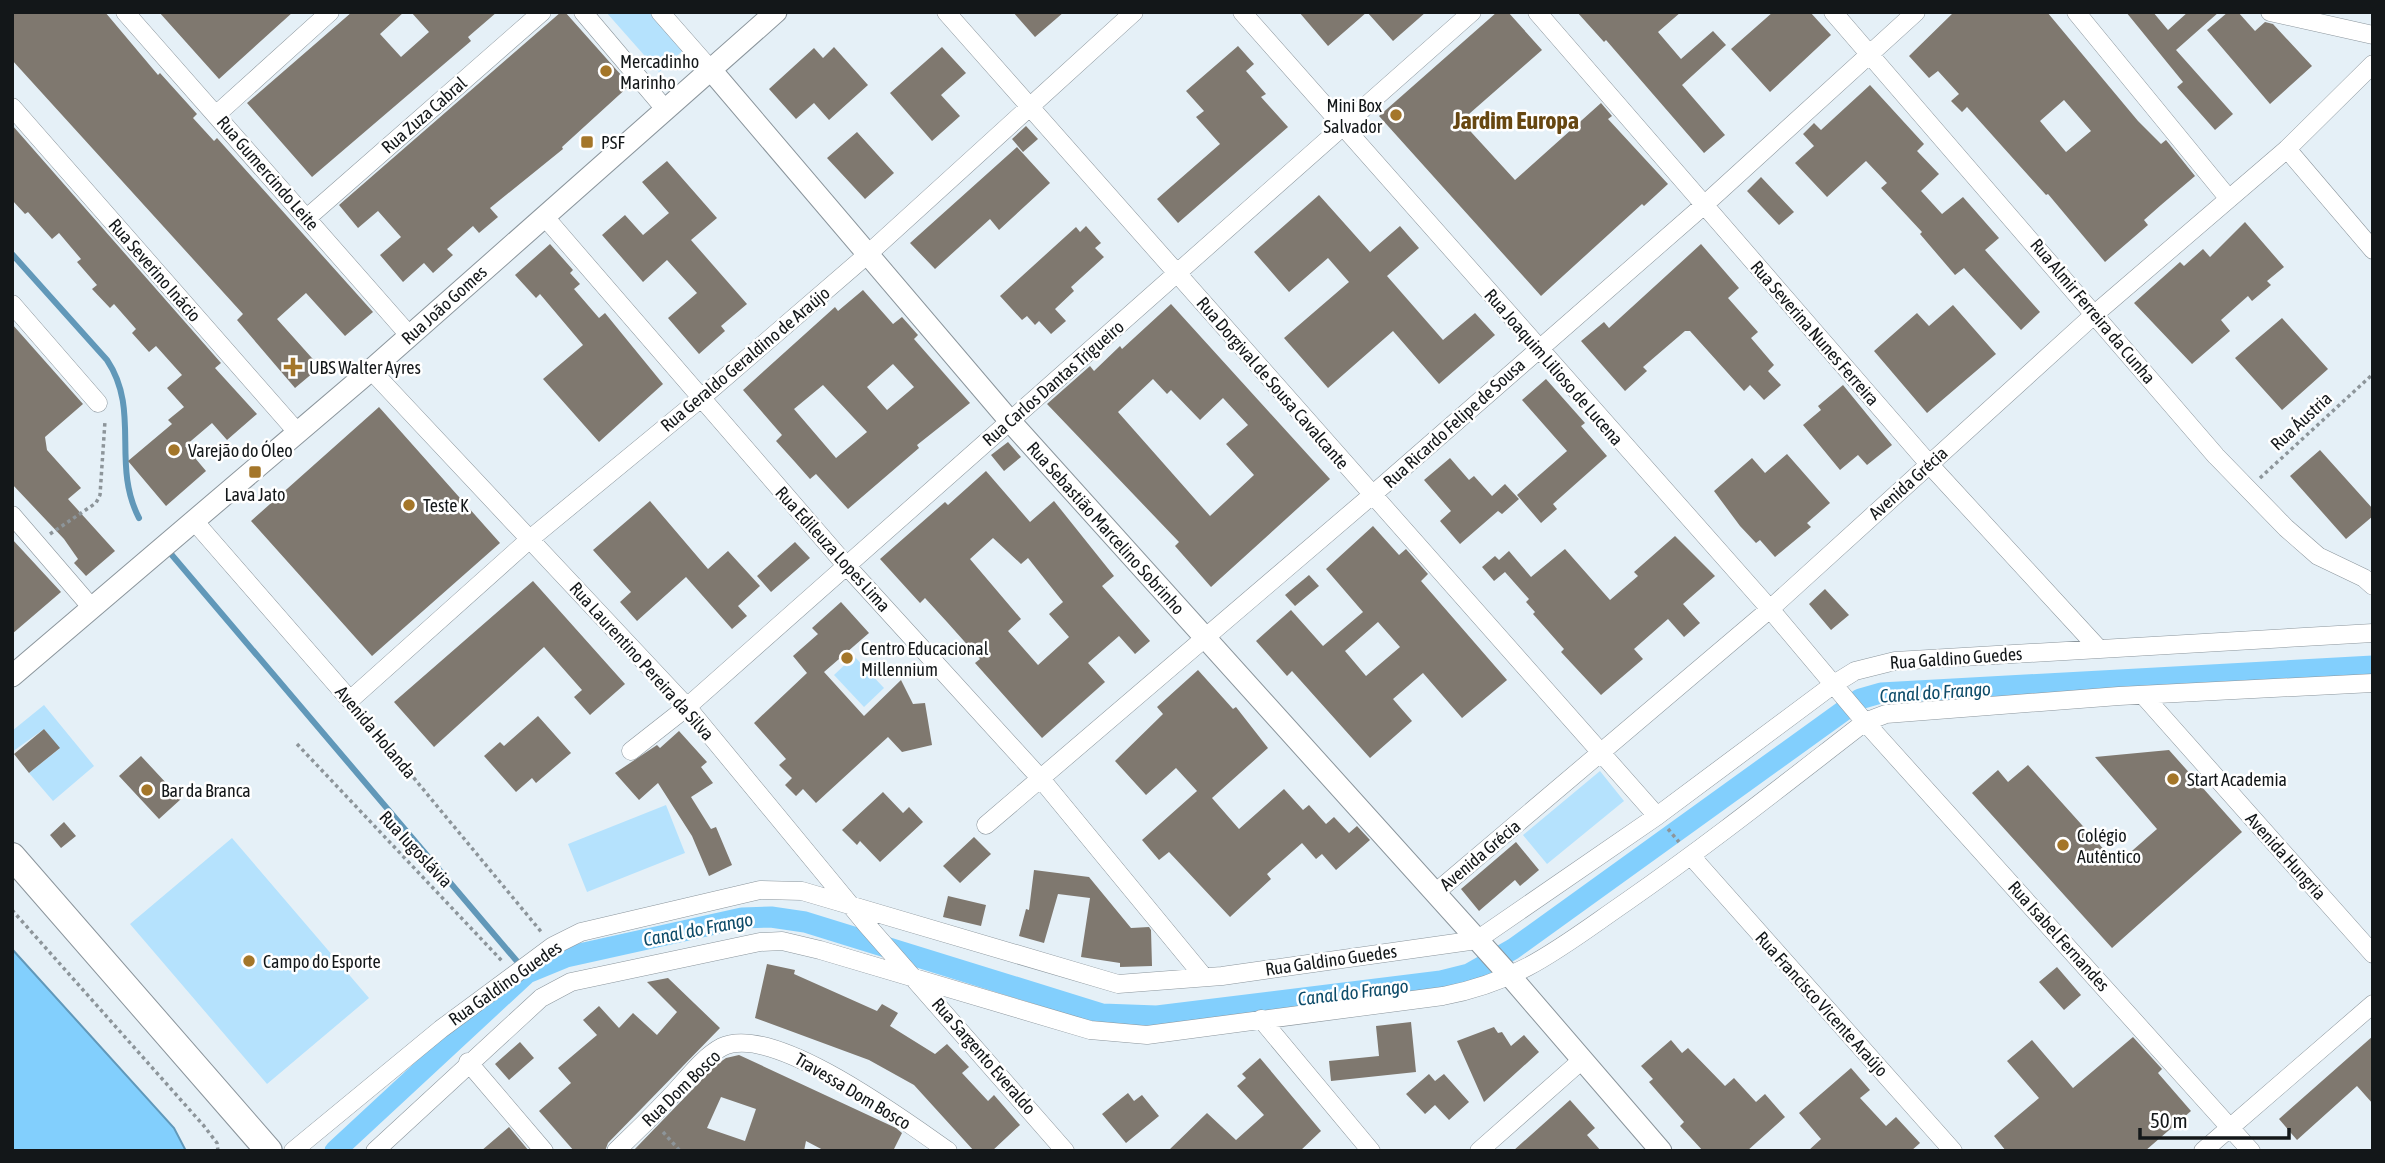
<svg xmlns="http://www.w3.org/2000/svg" width="2385" height="1163" viewBox="0 0 2385 1163" font-family="'Asap Condensed',sans-serif">
<rect width="100%" height="100%" fill="#e5f0f7"/>
<path fill="#b5e2fd" d="M606 12H658L688 46 659 72Z
M854 656 884 688 864 707 834 675Z
M44 705 94 766 53 801 29 773 59 749 44 729 12 752V731Z
M1600 771 1624 801 1547 864 1523 835Z
M666 805 685 853 587 892 568 844Z
M232 838 369 998 267 1084 130 924Z"/>
<path fill="#82cffd" stroke="#6198b9" stroke-width="2" d="M12 949 174 1128 186 1151H12Z"/>
<g fill="none" stroke-linecap="round" stroke-linejoin="round">
<path stroke="#6198b9" stroke-width="6" d="M12 254 107 360C141 411 111 464 139 518
M171 554 521 966"/>
<path stroke="#82cffd" stroke-width="21" d="M335 1151 527 973 566 957 742 918 771 917 805 922 1102 1014 1157 1016 1441 981 1469 974 1513 949 1860 699 1881 693 2373 666"/>
</g>
<path fill="#7f786f" fill-rule="evenodd" d="M12 12H105L158 75 160 73 197 114 193 118 214 141 217 138 373 312 345 336 306 293 277 319 320 367 295 388 237 320 243 314 12 60Z
M159 12H293L219 79Z
M352 12H404L380 34 401 57 429 32 411 12H497L468 37 471 41 312 177 247 103Z
M561 12H565L630 85 562 147 563 149 490 208 498 217 479 233 473 226 447 249 453 255 433 273 424 263 403 282 380 255 401 237 378 211 358 228 339 205Z
M1013 12H1064L1035 37Z
M1299 12H1367L1328 46Z
M1367 12H1426L1393 41Z
M1497 12H1508L1542 50 1461 121 1515 180 1601 103 1612 116 1608 119 1668 184 1644 206 1642 204 1541 296 1379 116Z
M1577 12H1681L1658 32 1681 59 1713 31 1726 45 1682 85 1725 135 1704 153 1606 40 1604 42Z
M1773 12H1810L1831 35 1770 92 1731 49Z
M1954 12H2047L2138 121 2161 144 2166 140 2195 176 2161 205 2144 220 2148 225 2105 262 2048 194 2046 195 1967 107 1962 112 1951 101 1959 94 1938 71 1929 78 1909 56ZM2064 100 2091 131 2066 152 2040 121Z
M2126 12H2153L2168 30 2188 12H2219L2176 50 2233 114 2215 130 2177 87 2183 82Z
M2228 12H2238L2255 31 2265 22 2273 24 2312 66 2270 104 2207 30Z
M1238 46 1254 64 1246 71 1266 94 1261 97 1288 127 1178 223 1157 199 1220 144 1196 117 1204 111 1186 91Z
M834 47 868 85 829 120 814 103 796 119 769 89 814 48 823 58Z
M942 47 966 73 941 95 960 116 932 141 890 93Z
M1870 85 1924 144 1917 151 1939 174 1921 191 1942 214 1963 197 1999 238 1985 250 2040 312 2021 330 1964 268 1955 275 1920 234 1922 232 1881 188 1887 183 1866 161 1827 197 1795 163 1814 146 1803 134 1814 123 1821 130Z
M12 125 221 363 215 368 257 414 227 440 212 423 185 446 206 471 166 506 128 461 172 424 168 420 184 407 167 388 182 375 156 346 149 352 132 333 136 329 114 304 110 308 92 289 97 285 77 262 81 259 59 233 52 239 28 212 25 214 12 200Z
M1026 126 1038 139 1023 152 1012 139Z
M857 132 894 173 865 199 827 158Z
M1017 147 1050 183 999 230 990 219 935 269 910 243Z
M667 161 717 218 691 240 747 304 721 326 725 331 699 354 668 318 697 293 667 260 643 282 602 235 625 215 643 235 669 213 642 182Z
M1761 177 1794 212 1779 225 1747 191Z
M1319 195 1370 252 1400 226 1419 248 1387 276 1443 340 1475 313 1495 335 1439 384 1393 331 1328 388 1284 338 1349 282 1328 258 1289 292 1254 252Z
M2245 222 2284 267 2267 281 2271 285 2252 301 2248 296 2221 320 2230 331 2192 364 2134 303 2180 262 2184 266 2203 249 2210 257Z
M1086 226 1101 243 1095 248 1104 257 1071 287 1074 291 1055 309 1066 321 1051 334 1039 321 1035 325 1027 316 1022 320 1000 296 1076 227 1080 232Z
M550 244 573 270 570 273 580 284 574 289 599 318 605 313 663 384 599 442 543 379 583 345 540 294 536 298 515 275Z
M1701 244 1739 288 1728 298 1758 332 1751 338 1774 365 1768 371 1781 385 1764 400 1750 385 1744 391 1690 331H1685L1643 367 1647 371 1625 391 1581 341 1604 322 1609 328Z
M863 290 893 324 902 317 918 335 914 339 970 403 917 445 919 448 848 509 816 474 810 479 795 462 776 441 782 435 743 390 835 307 838 311ZM893 364 914 387 887 410 867 387ZM823 385 867 432 836 458 794 409Z
M1171 304 1330 479 1211 587 1175 546 1179 542 1047 404 1090 366 1094 371 1120 346 1122 349ZM1153 379 1167 394 1171 390 1200 420 1223 398 1248 425 1226 444 1254 475 1210 516 1118 412Z
M1953 305 1996 354 1927 413 1874 351 1917 313 1929 326Z
M2282 318 2328 369 2282 410 2235 358Z
M12 324 83 404 45 437 47 450 81 488 68 499 115 551 86 576 74 563 78 559 64 539 12 484Z
M1546 379 1585 423 1581 426 1607 456 1553 504 1557 509 1541 523 1517 495 1567 451 1522 400Z
M1843 385 1892 445 1867 465 1858 455 1840 470 1803 425 1821 410 1818 406Z
M379 407 500 543 372 656 251 521Z
M1008 442 1021 457 1004 471 991 455Z
M2320 450 2373 509V516L2346 539 2290 476Z
M1787 454 1830 503 1807 523 1811 527 1775 557 1760 540 1756 543 1740 526 1714 491 1752 458 1765 473Z
M1450 458 1469 480 1474 476 1492 496 1505 484 1519 499 1502 514 1498 511 1460 544 1440 521 1451 511 1424 480Z
M986 471 1030 522 1054 501 1114 576 1102 586 1150 641 1135 654 1119 636 1088 663 1105 682 1042 738 975 663 980 659 947 622 925 598 920 603 880 559 945 502 948 505ZM993 538 1021 564 1028 558 1063 602 1049 614 1069 637 1038 665 1008 631 1021 619 970 559Z
M650 501 708 569 728 551 760 586 738 606 747 616 732 629 686 577 637 621 620 602 631 592 593 550Z
M1373 526 1399 555 1406 549 1428 574 1421 581 1507 680 1462 718 1423 673 1393 699 1412 721 1370 758 1292 671 1287 676 1256 641 1291 610 1323 646 1363 612 1326 569ZM1378 622 1400 647 1366 676 1345 651Z
M1675 536 1715 576 1683 604 1700 623 1684 637 1668 619 1634 649 1643 659 1601 695 1561 652 1564 649 1533 614 1535 612 1526 602 1529 599 1505 572 1494 581 1482 567 1495 556 1499 560 1509 551 1531 577 1565 549 1610 600 1638 576 1634 572Z
M12 539 61 592 12 634Z
M795 542 810 558 771 592 757 576Z
M1309 575 1319 586 1295 606 1285 595Z
M533 581 625 684 590 715 574 697 582 690 544 647 434 747 394 702Z
M1825 589 1849 615 1831 630 1809 604Z
M841 602 869 633 824 672 864 716 901 680 913 704 925 703 932 745 902 752 888 737 816 803 803 789 796 796 785 785 792 778 779 765 786 759 754 723 807 673 793 656 818 634 812 628Z
M1198 670 1233 709 1236 707 1268 748 1212 798 1239 829 1284 789 1303 810 1309 805 1326 824 1334 817 1349 833 1357 826 1370 840 1336 870 1322 854 1316 859 1302 843 1267 874 1271 879 1230 917 1169 852 1159 860 1142 840 1197 791 1176 768 1146 795 1115 761 1163 714 1157 707Z
M538 716 571 753 536 783 532 778 516 792 484 756 500 742 504 746Z
M44 729 60 748 29 773 14 754Z
M679 731 707 762 701 767 713 783 691 797 711 829 716 827 732 865 709 876 692 836 658 783 639 800 615 773 657 745 660 748Z
M2169 750 2242 832 2112 948 1972 793 1998 770 2008 782 2028 765 2117 864 2157 829 2095 757Z
M141 756 181 799 159 819 119 776Z
M883 792 903 813 909 807 923 822 880 862 860 841 857 845 842 830Z
M64 822 76 836 61 848 50 835Z
M974 837 991 854 960 883 943 866Z
M1516 842 1539 870 1520 886 1515 880 1479 911 1461 889Z
M1034 870 1089 877 1131 928 1149 927 1151 930 1152 966 1120 967V963L1081 957 1090 898 1058 894 1044 943 1019 936 1026 909 1029 910Z
M948 896 986 905 981 926 943 917Z
M767 964 795 970 794 974 877 1011 882 1004 898 1013 890 1026 935 1054 947 1044 969 1067 962 1073 988 1101 994 1095 1020 1125 992 1151H974L914 1085 869 1060 755 1018Z
M2057 967 2081 995 2064 1010 2039 982Z
M668 978 720 1028 608 1143 605 1151H574L539 1111 571 1083 558 1068 597 1035 583 1020 599 1006 619 1028 633 1013 657 1035 677 1012 647 982Z
M1411 1022 1416 1072 1331 1081 1329 1061 1379 1056 1376 1026Z
M1494 1027 1498 1033 1502 1032 1511 1046 1524 1035 1539 1052 1484 1102 1457 1041Z
M2373 1036V1104L2357 1086 2297 1140 2279 1119Z
M2133 1037 2162 1069 2158 1073 2191 1111 2145 1151H2006L1994 1136 2039 1098 2007 1061 2032 1040 2073 1088Z
M1671 1040 1682 1053 1688 1048 1725 1086 1734 1078 1756 1102 1765 1094 1785 1117 1747 1151H1703L1680 1126 1684 1122 1649 1082 1653 1079 1641 1066Z
M520 1042 534 1058 509 1080 495 1064Z
M739 1055 896 1128 902 1133 893 1151H825L806 1141 804 1151H633L716 1065 726 1058ZM721 1097 756 1109 745 1141 707 1128Z
M1260 1058 1321 1131 1300 1151H1168L1207 1113 1236 1140 1264 1115 1237 1086 1246 1078 1242 1074Z
M1851 1068 1870 1090 1860 1098 1886 1126 1896 1117 1920 1143 1911 1151H1808L1821 1139 1799 1113Z
M1429 1074 1435 1081 1444 1074 1469 1102 1449 1120 1435 1105 1425 1114 1406 1094Z
M1128 1093 1134 1101 1142 1095 1159 1116 1126 1143 1102 1114Z
M1570 1100 1595 1128 1587 1135 1601 1151H1513Z
M509 1127 529 1151H481Z"/>
<g fill="none" stroke-linecap="round" stroke-linejoin="round">
<defs>
<path id="minor" d="M125 12 409 335
M583 12 665 109
M660 12 711 70
M946 12 1657 816
M1242 12 1770 609 1865 722 2251 1151
M1537 12 1929 464 2099 649
M1833 12 2216 456 2286 528 2318 556 2364 578 2373 586
M2076 12 2229 199
M2270 12 2373 35
M12 107 298 433
M217 114 330 12
M2287 149 2373 250
M544 216 845 564 1041 779 1204 977
M307 218 542 12
M12 304 98 403
M371 370 687 707 866 924 1065 1151
M12 515 92 608
M195 522 350 700 530 539 700 399 868 254 1134 12
M2143 695 2373 954
M631 751 687 707 1472 12
M986 825 1371 496 1703 206 1916 12
M1691 856 1953 1151
M1435 893 1770 609 2096 313 2287 149 2373 64
M1261 1019 1371 1151
M468 1062 544 1151
M293 1151 441 1029 553 946 581 932 760 890 802 891 1118 984 1222 976 1477 940 1657 816 1834 684 1855 671 1895 661 2373 633
M375 1151 541 998 571 982 760 942 782 941 820 950 1090 1030 1147 1035 1443 996C1522 981 1562 946 1626 902 1708 845 1786 783 1865 722L1886 714 2119 696 2373 683
M616 1151C635 1133 654 1114 672 1095 687 1079 703 1057 722 1047 772 1022 905 1121 948 1151
M1479 1151 1582 1060
M2203 1151 2373 1004"/>
<path id="tertiary" d="M711 70 1009 420 1511 977 1661 1151
M12 676 371 370 776 12"/>
<path id="primary" d="M12 856 269 1151"/>
</defs>
<use href="#minor" stroke="#8b959c" stroke-width="19"/>
<use href="#tertiary" stroke="#8b959c" stroke-width="23"/>
<use href="#primary" stroke="#8b959c" stroke-width="28"/>
<path stroke="#8d959a" stroke-width="3.5" stroke-dasharray="3.5 3.5" stroke-linecap="butt" d="M2260 478 2373 374
M50 534 96 503 100 495 105 421
M360 713 543 934
M297 744 502 961
M1668 829 1679 842
M12 910 204 1126 217 1143 218 1151
M663 1132 680 1151"/>
<use href="#minor" stroke="#fff" stroke-width="18"/>
<use href="#tertiary" stroke="#fff" stroke-width="21"/>
<use href="#primary" stroke="#fff" stroke-width="26"/>
</g>
<g fill="#a47629" stroke="#fff" stroke-width="2.5">
<circle cx="606" cy="71" r="7"/>
<circle cx="1396" cy="115" r="7"/>
<rect x="580" y="135" width="14" height="14" rx="3.5"/>
<path d="M289.5 356.5h7v7h7v7h-7v7h-7v-7h-7v-7h7z"/>
<circle cx="174" cy="450" r="7"/>
<rect x="248" y="465" width="14" height="14" rx="3.5"/>
<circle cx="409" cy="505" r="7"/>
<circle cx="847" cy="658" r="7"/>
<circle cx="2173" cy="779" r="7"/>
<circle cx="147" cy="790" r="7"/>
<circle cx="2063" cy="845" r="7"/>
<circle cx="249" cy="961" r="7"/>
</g>
<g text-anchor="middle" dominant-baseline="central" stroke-width="5" stroke-linejoin="round" paint-order="stroke">
<g font-size="18" fill="#131719" stroke="#fff" text-anchor="start">
<text x="620" y="61">Mercadinho<tspan x="620" dy="21">Marinho</tspan></text>
<text x="1382" y="105" text-anchor="end">Mini Box<tspan x="1382" dy="21">Salvador</tspan></text>
<text x="601" y="142">PSF</text>
<text x="309" y="367">UBS Walter Ayres</text>
<text x="188" y="450">Varejão do Óleo</text>
<text x="255" y="494" text-anchor="middle">Lava Jato</text>
<text x="423" y="505">Teste K</text>
<text x="861" y="648">Centro Educacional<tspan x="861" dy="21">Millennium</tspan></text>
<text x="2187" y="779">Start Academia</text>
<text x="161" y="790">Bar da Branca</text>
<text x="2077" y="835">Colégio<tspan x="2077" dy="21">Autêntico</tspan></text>
<text x="263" y="961">Campo do Esporte</text>
</g>
<g font-size="18" fill="#131719" stroke="#fff">
<text transform="translate(424 115) rotate(-41)">Rua Zuza Cabral</text>
<text transform="translate(268 173) rotate(49)">Rua Gumercindo Leite</text>
<text transform="translate(155 270) rotate(49)">Rua Severino Inácio</text>
<text transform="translate(444 305) rotate(-42)">Rua João Gomes</text>
<text transform="translate(2093 311) rotate(50)">Rua Almir Ferreira da Cunha</text>
<text transform="translate(1815 333) rotate(49)">Rua Severina Nunes Ferreira</text>
<text transform="translate(745 359) rotate(-40)">Rua Geraldo Geraldino de Araújo</text>
<text transform="translate(1554 367) rotate(49)">Rua Joaquim Lilioso de Lucena</text>
<text transform="translate(1053 383) rotate(-41)">Rua Carlos Dantas Trigueiro</text>
<text transform="translate(1273 383) rotate(49)">Rua Dorgival de Sousa Cavalcante</text>
<text transform="translate(2301 421) rotate(-43)">Rua Áustria</text>
<text transform="translate(1454 423) rotate(-42)">Rua Ricardo Felipe de Sousa</text>
<text transform="translate(1908 483) rotate(-42)">Avenida Grécia</text>
<text transform="translate(1106 528) rotate(48)">Rua Sebastião Marcelino Sobrinho</text>
<text transform="translate(833 549) rotate(48)">Rua Edileuza Lopes Lima</text>
<text transform="translate(1956 658) rotate(-4)">Rua Galdino Guedes</text>
<text transform="translate(642 661) rotate(48)">Rua Laurentino Pereira da Silva</text>
<text transform="translate(376 732) rotate(50)">Avenida Holanda</text>
<text transform="translate(416 849) rotate(47)">Rua Iugoslávia</text>
<text transform="translate(1480 855) rotate(-40)">Avenida Grécia</text>
<text transform="translate(2286 856) rotate(48)">Avenida Hungria</text>
<text transform="translate(2059 936) rotate(48)">Rua Isabel Fernandes</text>
<text transform="translate(1331 960) rotate(-8)">Rua Galdino Guedes</text>
<text transform="translate(505 983) rotate(-35)">Rua Galdino Guedes</text>
<text transform="translate(1822 1004) rotate(48)">Rua Francisco Vicente Araújo</text>
<text transform="translate(984 1056) rotate(49)">Rua Sargento Everaldo</text>
<text transform="translate(681 1088) rotate(-44)">Rua Dom Bosco</text>
<text transform="translate(853 1091) rotate(31)">Travessa Dom Bosco</text>
</g>
<g font-size="19" font-style="italic" fill="#0d4b69" stroke="#fff">
<text transform="translate(1935 692) rotate(-4)">Canal do Frango</text>
<text transform="translate(698 929) rotate(-11)">Canal do Frango</text>
<text transform="translate(1353 992) rotate(-7)">Canal do Frango</text>
</g>
<g font-size="24" font-weight="bold" fill="#674711" stroke="#fff">
<text x="1516" y="120">Jardim Europa</text>
</g>
</g>
<rect width="2385" height="1163" fill="none" stroke="#131719" stroke-width="28"/>
<path d="M2140 1128v10h149v-10" fill="none" stroke="#131719" stroke-width="3.5"/>
<text x="2150" y="1128" font-size="21" fill="#131719" stroke="#ffffff" stroke-width="5" paint-order="stroke">50 m</text>
</svg>
